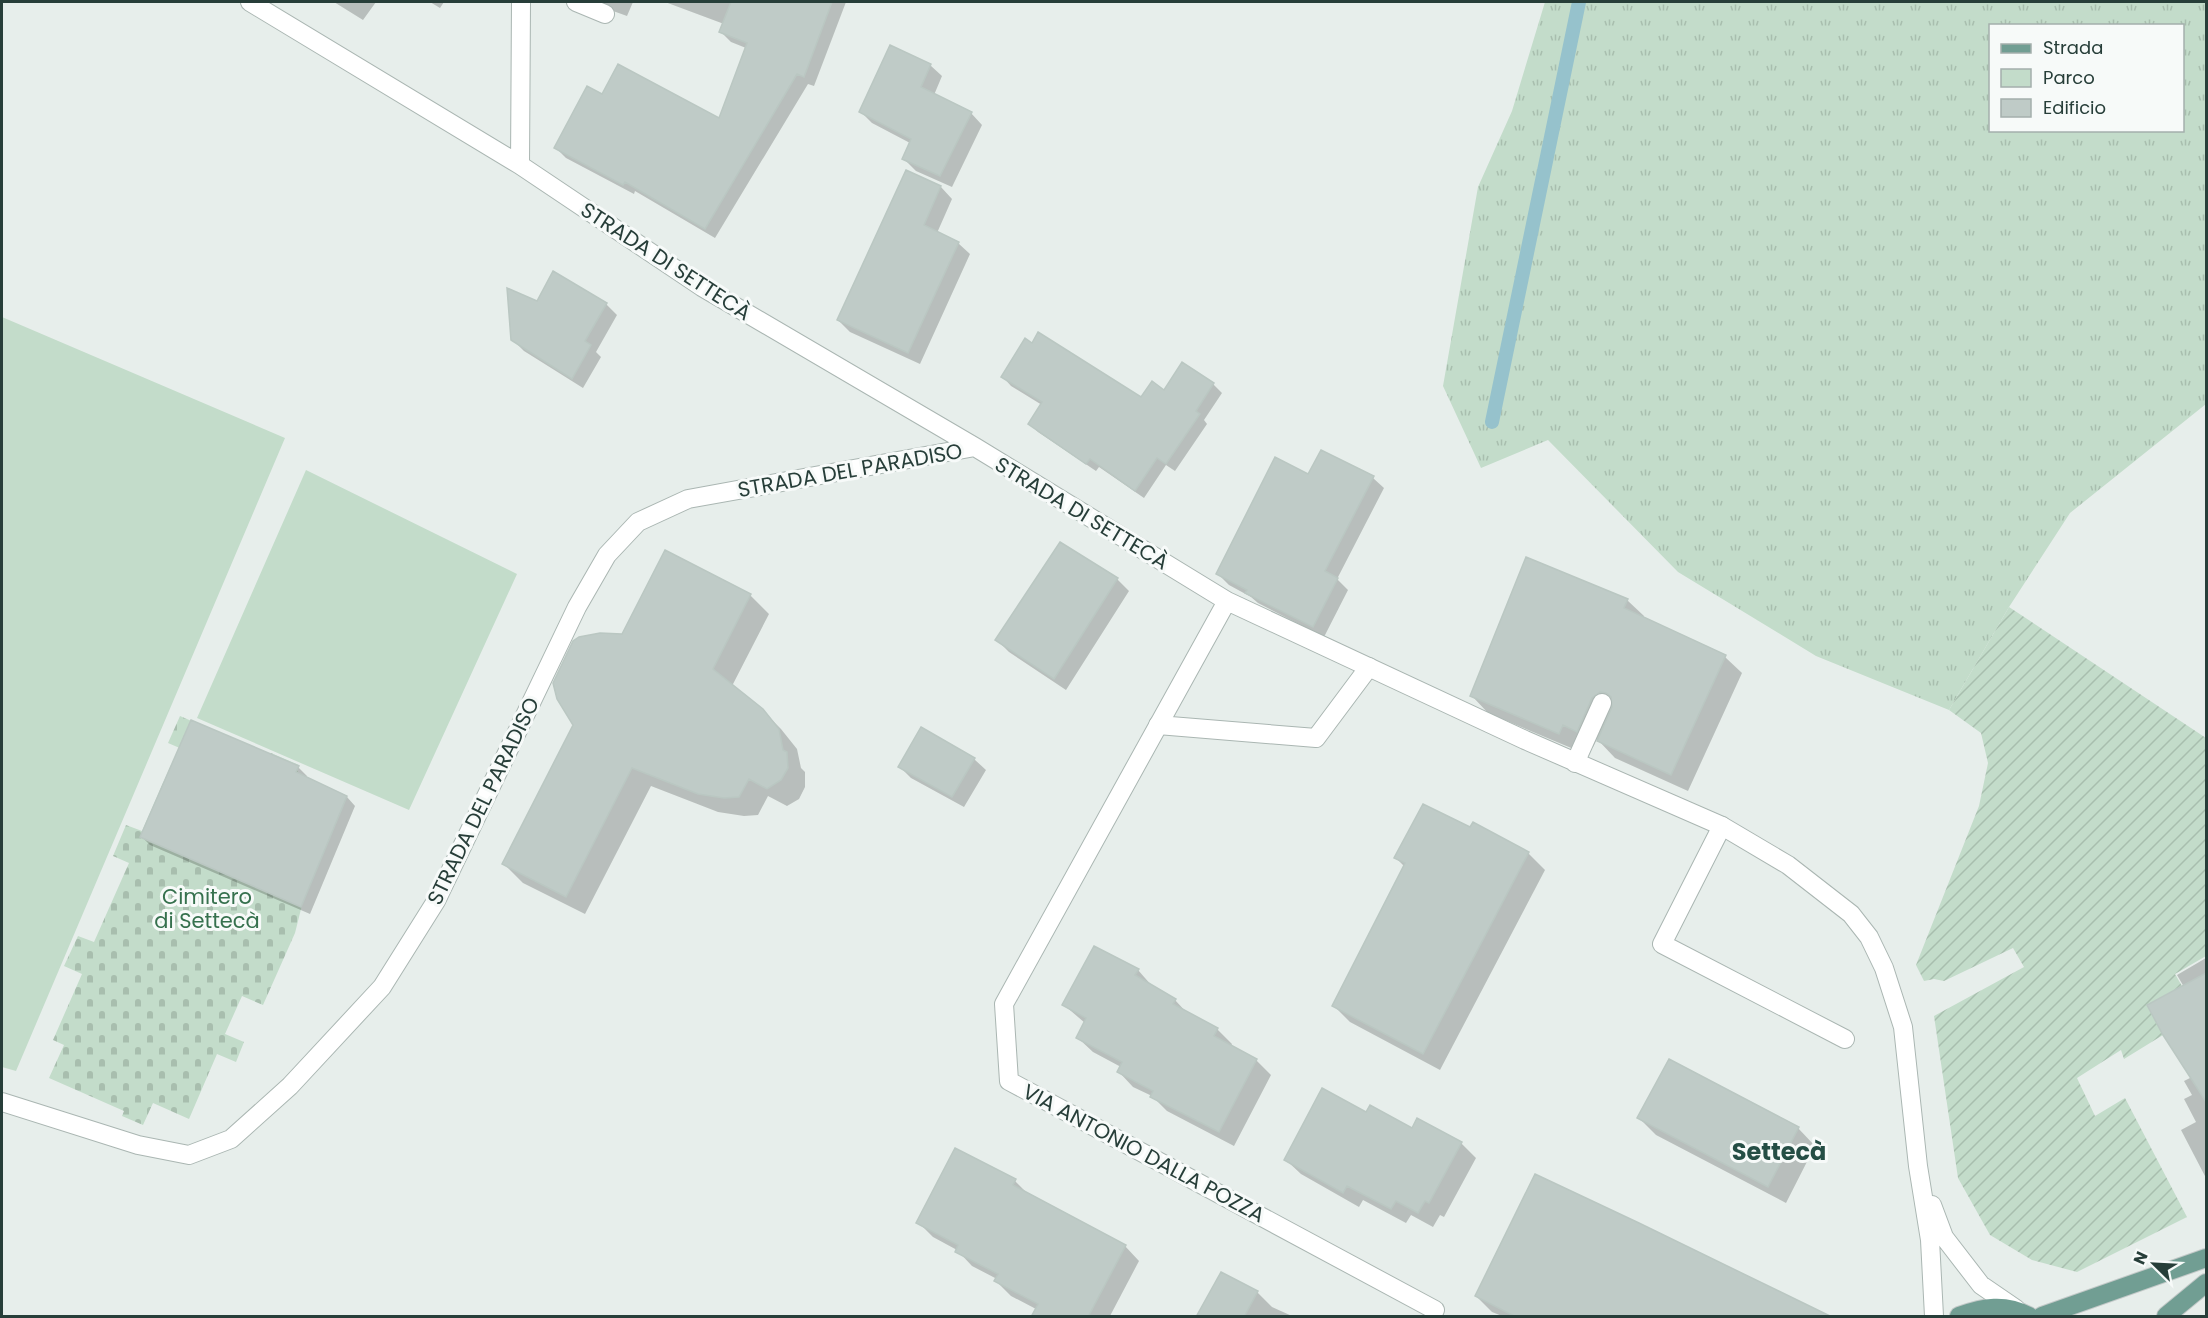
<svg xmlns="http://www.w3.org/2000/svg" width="2208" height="1318" viewBox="0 0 2208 1318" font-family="Poppins,sans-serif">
<defs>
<pattern id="grass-tufts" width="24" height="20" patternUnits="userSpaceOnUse" patternTransform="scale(1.5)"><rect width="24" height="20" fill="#c3dcca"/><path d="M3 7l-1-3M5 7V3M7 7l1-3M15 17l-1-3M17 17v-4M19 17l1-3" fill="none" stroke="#a8beae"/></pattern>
<pattern id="cemetery-stones" width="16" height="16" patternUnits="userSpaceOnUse" patternTransform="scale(1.5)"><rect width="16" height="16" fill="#c3dcca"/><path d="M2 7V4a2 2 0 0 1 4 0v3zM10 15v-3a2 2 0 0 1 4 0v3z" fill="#a8beae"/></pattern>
<pattern id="garden-furrows" width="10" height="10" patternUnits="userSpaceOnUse" patternTransform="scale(1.5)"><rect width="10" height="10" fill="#c3dcca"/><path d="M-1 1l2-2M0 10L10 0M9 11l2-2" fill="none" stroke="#a8beae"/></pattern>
</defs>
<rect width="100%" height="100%" fill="#e7eeeb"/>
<path fill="url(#grass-tufts)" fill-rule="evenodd" d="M1545 2H2206V404L2070 513 2009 607 1949 710 1816 656 1678 572 1548 440 1481 468 1443 386 1478 187 1512 111ZM1990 26H2182V130H1990Z"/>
<path fill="url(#cemetery-stones)" d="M180 716 270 755 271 753 299 765 297 770 299 774 347 796 303 901 295 933 263 1005 242 996 225 1034 244 1042 236 1062 217 1054 189 1119 153 1103 143 1125 122 1116 124 1111 49 1078 64 1045 53 1040 82 974 64 966 78 936 94 942 129 863 113 856 126 825 142 831 171 765 189 752 168 743Z"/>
<path fill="#c3dcca" d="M2 317 285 438 16 1071 2 1067Z
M306 470 517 574 409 810 197 718Z"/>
<path fill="url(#garden-furrows)" d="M2009 607 2206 738V956L2175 974 2182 986 2147 1005 2163 1035 2124 1059 2121 1050 2077 1078 2095 1116 2125 1098 2187 1217 2077 1272 2032 1260 1990 1235 1958 1178 1934 1016 2024 967 2013 948 1944 981 1934 979 1924 981 1916 965 1979 806 1988 763 1981 733 1949 710Z"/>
<path fill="#0003" d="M334 2H376L363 20Z
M430 2H444L440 8Z
M588 2H633L627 16Z
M665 2H846L814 86 808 84 715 238 635 191 634 194 566 158 555 147 603 96 720 120 746 48 731 42 721 32 724 24Z
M930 65 942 76 934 95 971 113 982 125 952 187 916 171 904 159 910 143 872 123 861 112Z
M907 172 941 187 952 199 937 233 958 243 970 254 920 364 850 332 838 320Z
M538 303 606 304 617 315 596 352 601 357 583 388 524 351 513 340Z
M1182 364 1213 384 1222 393 1204 420 1207 424 1175 471 1166 465 1144 498 1099 467 1096 471 1038 432 1030 424 1042 405 1011 386 1003 377 1142 399 1164 392Z
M1309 476 1373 478 1384 488 1337 579 1348 590 1324 637 1258 603 1251 597 1229 585 1218 574Z
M1117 579 1129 591 1066 690 1009 652 997 640Z
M750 595 769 614 732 686 762 710 781 729 797 749 801 768 805 772V787L799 799 787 806 768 796 758 815 744 816 718 812 651 786 585 914 523 883 504 864 623 635Z
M1627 600 1644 616 1643 618 1725 657 1742 673 1688 791 1615 758 1597 739 1593 747 1579 741 1576 750 1488 713 1472 696Z
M974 759 986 770 964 807 911 778 900 767Z
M298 767 307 776 306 778 347 797 355 806 310 914 150 845 141 836Z
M1470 829 1528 853 1545 870 1440 1070 1350 1022 1334 1006 1405 867 1396 858Z
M2206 958V1178L2181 1130 2196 1122 2184 1099 2192 1095 2184 1081 2192 1077 2184 987 2177 975Z
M1138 970 1152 986 1175 1000 1188 1014 1217 1029 1232 1044 1231 1046 1256 1060 1271 1075 1234 1146 1167 1111 1152 1096 1133 1087 1119 1072 1121 1067 1093 1052 1078 1038 1085 1023 1064 1005Z
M1367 1114 1412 1130 1461 1143 1476 1158 1444 1217 1440 1215 1433 1227 1411 1215 1406 1223 1363 1200 1359 1207 1301 1174 1286 1160Z
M1639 1118 1798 1128 1815 1146 1786 1203 1656 1135Z
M956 1150 1015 1181 1030 1196 1125 1246 1139 1261 1110 1316H1043L1036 1309 1011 1296 996 1281 997 1279 972 1266 957 1250 933 1237 918 1222Z
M1222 1274 1257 1292 1272 1307 1292 1316H1198Z
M1476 1296 1809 1316H1502L1492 1312Z"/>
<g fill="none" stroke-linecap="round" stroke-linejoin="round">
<path stroke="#96c2cc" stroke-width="14" d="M1492 422 1579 2"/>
</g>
<path fill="#bfcbc7" stroke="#bac7c2" stroke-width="1.5" d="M731 2H832L804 77 797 74 705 229 625 182 623 185 554 148 587 86 602 94 618 64 719 118 747 43 719 32Z
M890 45 931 64 921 87 972 112 940 176 902 159 911 139 859 112Z
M906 170 941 186 924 225 959 242 908 353 837 320Z
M553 271 607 303 585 341 591 345 572 379 511 340 507 288 537 301Z
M1038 332 1141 397 1152 381 1164 390 1182 362 1214 383 1196 411 1200 414 1166 464 1157 458 1135 491 1090 459 1086 464 1028 424 1042 402 1001 377 1025 338 1032 343Z
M1321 450 1374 476 1325 571 1338 578 1313 627 1245 593 1247 590 1216 574 1275 457 1308 474Z
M1060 542 1118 578 1054 679 995 640Z
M665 550 751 594 713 669 763 709 779 729 783 750 787 752 788 768 781 780 767 789 749 779 739 797 724 798 698 794 632 768 566 897 502 864 573 725 557 699 553 683 573 641 579 637 600 633 622 634Z
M1526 557 1628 599 1624 608 1726 655 1671 775 1597 741 1612 707 1611 697 1606 693 1600 692 1592 698 1577 732 1563 725 1559 734 1470 696Z
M191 720 299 766 296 772 347 796 301 907 140 837Z
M921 727 975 758 952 797 898 767Z
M1423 804 1470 827 1473 822 1529 852 1423 1054 1332 1006 1405 863 1394 858Z
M1094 946 1139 969 1135 975 1176 999 1173 1004 1218 1028 1214 1036 1257 1059 1219 1132 1150 1097 1153 1091 1117 1072 1122 1062 1076 1038 1086 1018 1062 1005Z
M2206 973V1102L2163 1035 2147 1005Z
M1669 1059 1799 1127 1768 1187 1637 1118Z
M1322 1088 1366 1112 1370 1105 1412 1128 1417 1118 1462 1142 1429 1203 1425 1201 1418 1213 1396 1201 1391 1209 1347 1186 1343 1193 1284 1160Z
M955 1148 1016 1179 1013 1185 1126 1245 1088 1317H1031L1038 1304 994 1281 998 1274 955 1252 958 1245 916 1223Z
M1535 1174 1639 1223 1832 1317H1516L1475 1296Z
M1221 1272 1258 1291 1244 1317H1196Z"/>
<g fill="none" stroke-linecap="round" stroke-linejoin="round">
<defs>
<path id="lane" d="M1158 725 1316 738 1369 667
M1722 826 1662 944 1845 1039"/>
<path id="street" d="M250 2 520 165 702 287 975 447 1227 601 1525 740 1722 826 1788 865 1851 914 1869 937 1884 968 1903 1027 1918 1166 1930 1240 1934 1316
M576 2 605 14
M520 165 521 2
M1227 601 1004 1004 1009 1081 1435 1310
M1575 763 1602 703
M2 1102 138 1145 189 1155 231 1139 290 1086 382 987 436 901 577 607 607 555 638 522 688 499 975 447
M1932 1205 1944 1237 1981 1285 2016 1309"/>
<path id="primary" d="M1959 1316C1984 1307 2004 1303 2029 1316
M2042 1316 2206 1258
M2166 1316 2206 1283"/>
</defs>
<use href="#lane" stroke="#aab6b2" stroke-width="20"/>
<use href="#street" stroke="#aab6b2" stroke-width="20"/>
<use href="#primary" stroke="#c3c9c8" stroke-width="20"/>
<use href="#lane" stroke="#fff" stroke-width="18"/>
<use href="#street" stroke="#fff" stroke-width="18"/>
<use href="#primary" stroke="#719e93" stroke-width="18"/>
</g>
<g text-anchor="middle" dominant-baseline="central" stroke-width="6" stroke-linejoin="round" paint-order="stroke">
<g font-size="21" fill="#273e39" stroke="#f7faf9">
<text transform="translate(666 261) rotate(33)">STRADA DI SETTECÀ</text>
<text transform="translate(850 470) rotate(-10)">STRADA DEL PARADISO</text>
<text transform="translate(1082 513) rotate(31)">STRADA DI SETTECÀ</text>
<text transform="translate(483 801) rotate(-64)">STRADA DEL PARADISO</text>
<text transform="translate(1144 1153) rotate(28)">VIA ANTONIO DALLA POZZA</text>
</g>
<g font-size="21" fill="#36714e" stroke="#f7faf9">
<text x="207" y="896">Cimitero<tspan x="207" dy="24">di Settecà</tspan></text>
</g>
<g font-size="24" font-weight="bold" fill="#254e45" stroke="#f7faf9">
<text x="1779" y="1151">Settecà</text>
</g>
</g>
<rect width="2208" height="1318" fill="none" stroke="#273e39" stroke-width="6"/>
<rect x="1989" y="24" width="195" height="108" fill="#f7faf9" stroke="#a4afac" stroke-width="1.5"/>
<rect x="2001" y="44" width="30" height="9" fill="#719e93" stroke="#a4afac" stroke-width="1.5"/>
<text x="2043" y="54" font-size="18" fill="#273e39">Strada</text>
<rect x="2001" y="69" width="30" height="18" fill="#c3dcca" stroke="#a4afac" stroke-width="1.5"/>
<text x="2043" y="84" font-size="18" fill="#273e39">Parco</text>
<rect x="2001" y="99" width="30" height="18" fill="#bfcbc7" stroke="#a4afac" stroke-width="1.5"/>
<text x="2043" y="114" font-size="18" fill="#273e39">Edificio</text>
<g transform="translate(2154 1264) rotate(294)" stroke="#f7faf9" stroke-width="4.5" paint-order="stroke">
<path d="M0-4.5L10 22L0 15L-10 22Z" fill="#273e39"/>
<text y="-9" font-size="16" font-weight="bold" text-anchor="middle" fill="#273e39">N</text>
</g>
</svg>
